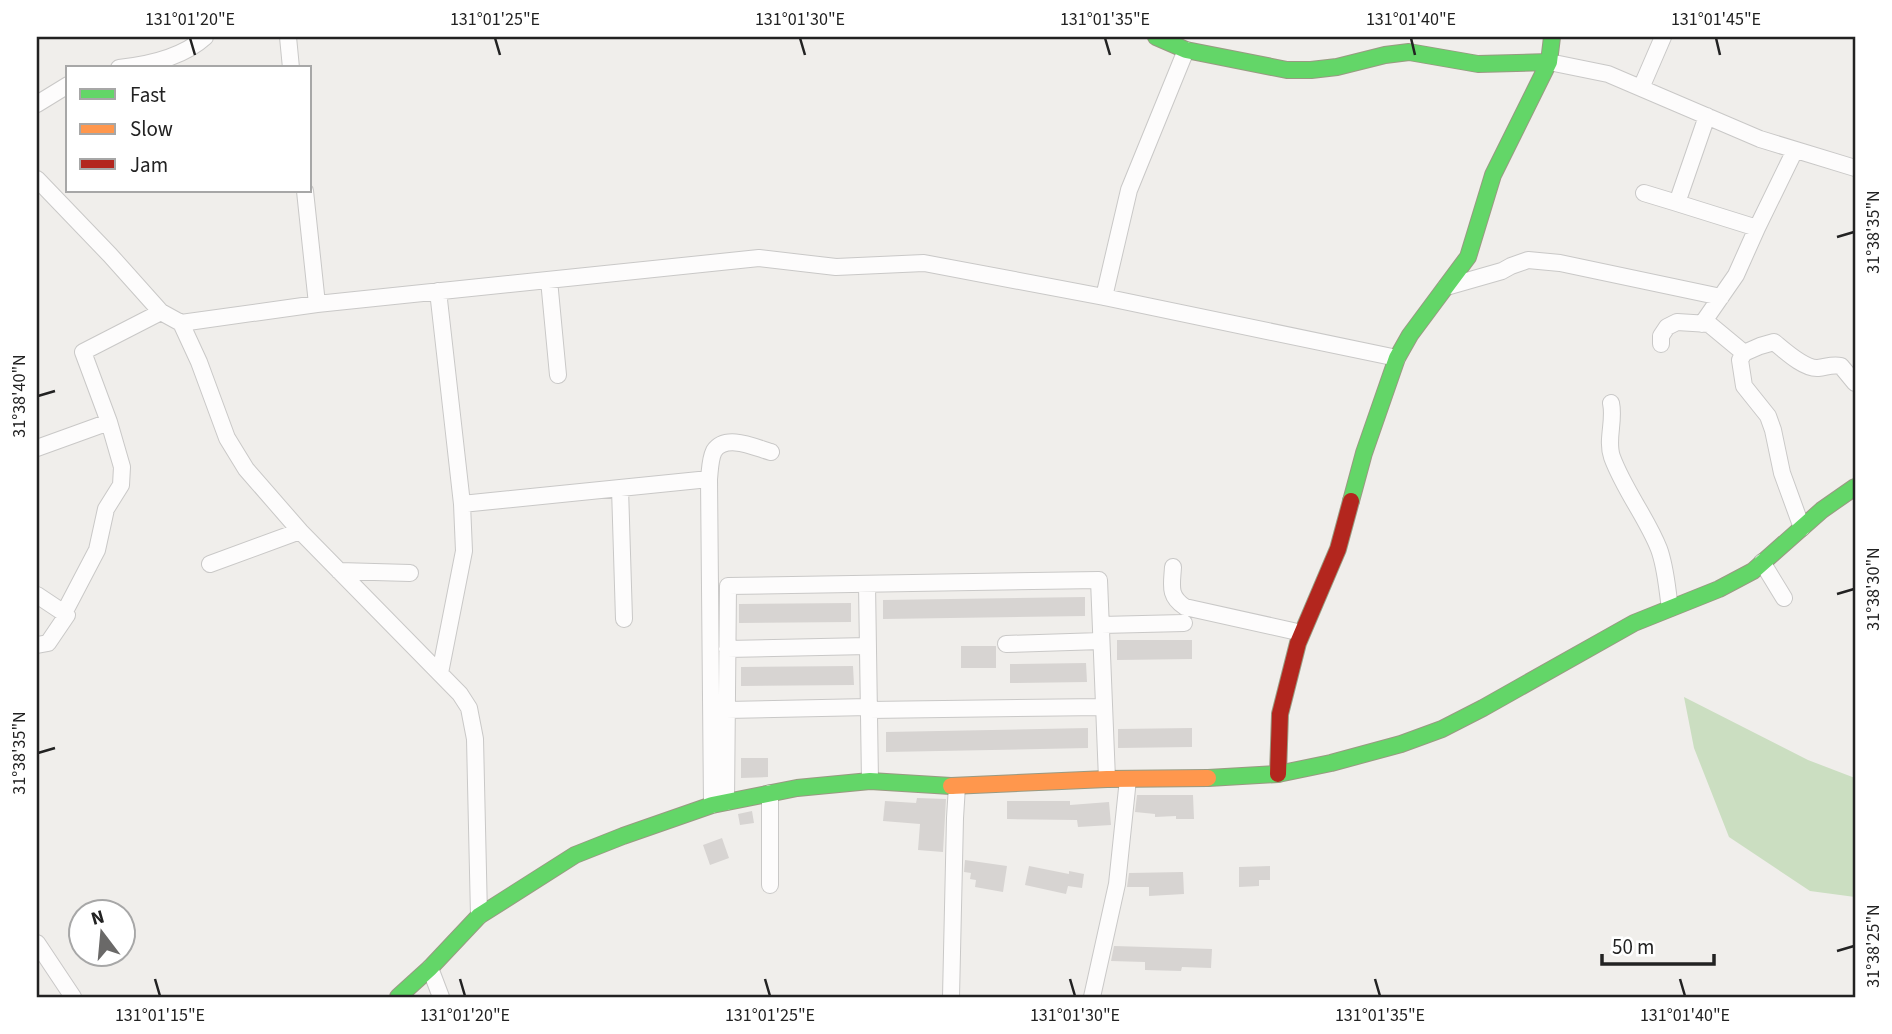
<svg xmlns="http://www.w3.org/2000/svg" width="1892" height="1034" viewBox="0 0 1892 1034" font-family="'Source Sans 3',sans-serif">
<rect width="100%" height="100%" fill="#f0eeeb"/>
<path fill="#cbdec1" d="M1684 697 1808 760 1855 778V897L1810 891 1729 837 1694 748Z"/>
<path fill="#d7d4d2" d="M1085 597V616L883 619V600Z
M851 603V622L739 623V604Z
M1117 640H1192V659L1117 660Z
M961 646H996V668H961Z
M1086 663 1087 682 1010 683V664Z
M853 666 854 685 741 686V667Z
M1088 728V748L886 752V732Z
M1192 728V747L1118 748V729Z
M741 758H768V777L741 778Z
M1137 795H1193L1194 819H1176V816L1155 817V814L1135 812Z
M917 798 946 799 943 852 918 850 920 824 883 821 885 801 916 803Z
M1007 801H1070V805L1109 802 1111 825 1078 827 1077 820 1007 819Z
M752 811 754 823 740 825 738 814Z
M722 838 729 858 710 865 703 845Z
M965 860 1007 866 1003 892 975 887 976 880 970 879 971 873 964 872Z
M1029 866 1069 874V871L1084 874 1082 888 1068 886 1066 894 1025 885Z
M1270 866V880H1259V886L1239 887V867Z
M1183 872 1184 894 1149 896V887H1127L1129 873Z
M1114 946 1212 949 1211 968 1182 967 1181 971 1145 970V962L1111 961Z"/>
<g fill="none" stroke-linecap="round" stroke-linejoin="round">
<defs>
<path id="street" d="M288 37 291 68
M1549 62 1608 74 1760 139 1855 168
M119 68C148 65 183 57 205 37
M1641 88 1663 37
M37 104 68 85
M1707 116 1677 203 1757 228 1795 150
M37 179 110 255 161 312 181 323 199 362 227 438 246 469 300 531 460 694 469 708 475 739 479 916
M305 191 317 304
M1644 193 1677 203
M549 280 558 375
M1446 287 1502 271 1511 266 1528 260 1560 263 1721 297
M438 291 462 504 464 551 440 673
M1104 297 1129 190 1186 50
M181 323 317 304 759 258 836 267 924 263 1104 297 1397 358
M1702 324 1736 275 1757 228
M1661 344V336L1667 327 1677 322 1709 324 1744 353 1740 360 1744 386 1768 416 1773 430 1782 473 1802 528
M1744 353 1760 346 1774 342C1785 351 1804 369 1818 368 1827 367 1832 364 1841 366L1855 383
M1611 403C1615 421 1606 440 1612 457 1624 490 1647 518 1659 549 1666 568 1667 589 1670 608
M37 448 109 422 83 352 161 312
M709 479C710 470 710 459 714 451 726 433 756 448 771 452
M620 488 624 619
M462 504 709 479 712 805
M1762 562 1784 598
M210 564 300 531
M1173 567C1172 585 1168 596 1185 607L1302 633
M339 571 410 573
M867 584 870 781
M37 595 67 615 48 643 37 645
M64 613 97 550 106 509 121 485 122 467 109 422
M1101 625 1184 623
M1006 644 1101 641
M727 649 868 646
M726 710 869 707
M869 710 1103 707
M726 802 728 586 1099 580 1107 779
M770 885V793
M37 943 73 997
M430 968 441 997
M951 997 955 818 957 786
M1092 997 1117 884 1128 779"/>
<path id="fast" d="M1156 37 1186 50 1287 70H1311L1337 67 1385 55 1409 52 1478 64 1549 62
M1351 501 1364 453 1397 358 1410 335 1468 257 1493 175 1549 62 1552 37
M1208 778 1278 774 1331 763 1401 744 1442 729 1483 708 1634 623 1719 589 1753 571 1822 510 1855 487
M398 997 430 968 479 916 575 855 623 836 712 805 797 788 870 781 951 786"/>
<path id="slow" d="M951 786 1107 779 1208 778"/>
<path id="jam" d="M1278 774 1280 714 1298 643 1338 549 1351 501"/>
</defs>
<use href="#street" stroke="#c9c8c7" stroke-width="18"/>
<use href="#fast" stroke="#999a82" stroke-width="18"/>
<use href="#slow" stroke="#999a82" stroke-width="18"/>
<use href="#jam" stroke="#999a82" stroke-width="18"/>
<use href="#street" stroke="#fdfcfc" stroke-width="16"/>
<use href="#fast" stroke="#63d668" stroke-width="16"/>
<use href="#slow" stroke="#ff974d" stroke-width="16"/>
<use href="#jam" stroke="#b3261e" stroke-width="16"/>
</g>
<path fill="none" stroke="#222" stroke-width="2.5" d="M190 38 195 55M495 38 500 55M800 38 805 55M1105 38 1110 55M1411 38 1415 55M1716 38 1720 55M1837 237 1854 232M38 396 55 391M1837 594 1854 589M38 753 55 748M1837 951 1854 946M155 979 160 996M460 979 465 996M765 979 770 996M1070 979 1075 996M1375 979 1380 996M1680 979 1685 996"/>
<rect width="1892" height="1034" fill="none" stroke="#ffffff" stroke-width="77"/>
<rect x="66" y="66" width="245" height="126" fill="#ffffff" stroke="#a7a7a7" stroke-width="2"/>
<rect x="80" y="89" width="35" height="10" fill="#63d668" stroke="#a7a7a7" stroke-width="2"/>
<text x="130" y="102" font-size="21" fill="#222222">Fast</text>
<rect x="80" y="124" width="35" height="10" fill="#ff974d" stroke="#a7a7a7" stroke-width="2"/>
<text x="130" y="136" font-size="21" fill="#222222">Slow</text>
<rect x="80" y="159" width="35" height="10" fill="#b3261e" stroke="#a7a7a7" stroke-width="2"/>
<text x="130" y="172" font-size="21" fill="#222222">Jam</text>
<g transform="translate(102 933) rotate(344)"><circle r="33" fill="#ffffff" stroke="#a7a7a7" stroke-width="2"/>
<path d="M0-5L12 26L0 18L-12 26Z" fill="#6a6968"/>
<text y="-10" font-size="19" font-weight="bold" text-anchor="middle" fill="#222222">N</text>
</g>
<path d="M1602 954v10h112v-10" fill="none" stroke="#222222" stroke-width="3.5"/>
<text x="1612" y="954" font-size="21" fill="#222222" stroke="#ffffff" stroke-width="5" paint-order="stroke">50 m</text>
<rect x="38" y="38" width="1816" height="958" fill="none" stroke="#222" stroke-width="2.5"/>
<g font-size="18" text-anchor="middle" fill="#222">
<text x="190" y="25">131°01'20"E</text>
<text x="495" y="25">131°01'25"E</text>
<text x="800" y="25">131°01'30"E</text>
<text x="1105" y="25">131°01'35"E</text>
<text x="1411" y="25">131°01'40"E</text>
<text x="1716" y="25">131°01'45"E</text>
<text transform="translate(1873 232) rotate(-90)" y="6">31°38'35"N</text>
<text transform="translate(19 396) rotate(-90)" y="6">31°38'40"N</text>
<text transform="translate(1873 589) rotate(-90)" y="6">31°38'30"N</text>
<text transform="translate(19 753) rotate(-90)" y="6">31°38'35"N</text>
<text transform="translate(1873 946) rotate(-90)" y="6">31°38'25"N</text>
<text x="160" y="1021">131°01'15"E</text>
<text x="465" y="1021">131°01'20"E</text>
<text x="770" y="1021">131°01'25"E</text>
<text x="1075" y="1021">131°01'30"E</text>
<text x="1380" y="1021">131°01'35"E</text>
<text x="1685" y="1021">131°01'40"E</text>
</g>
</svg>
